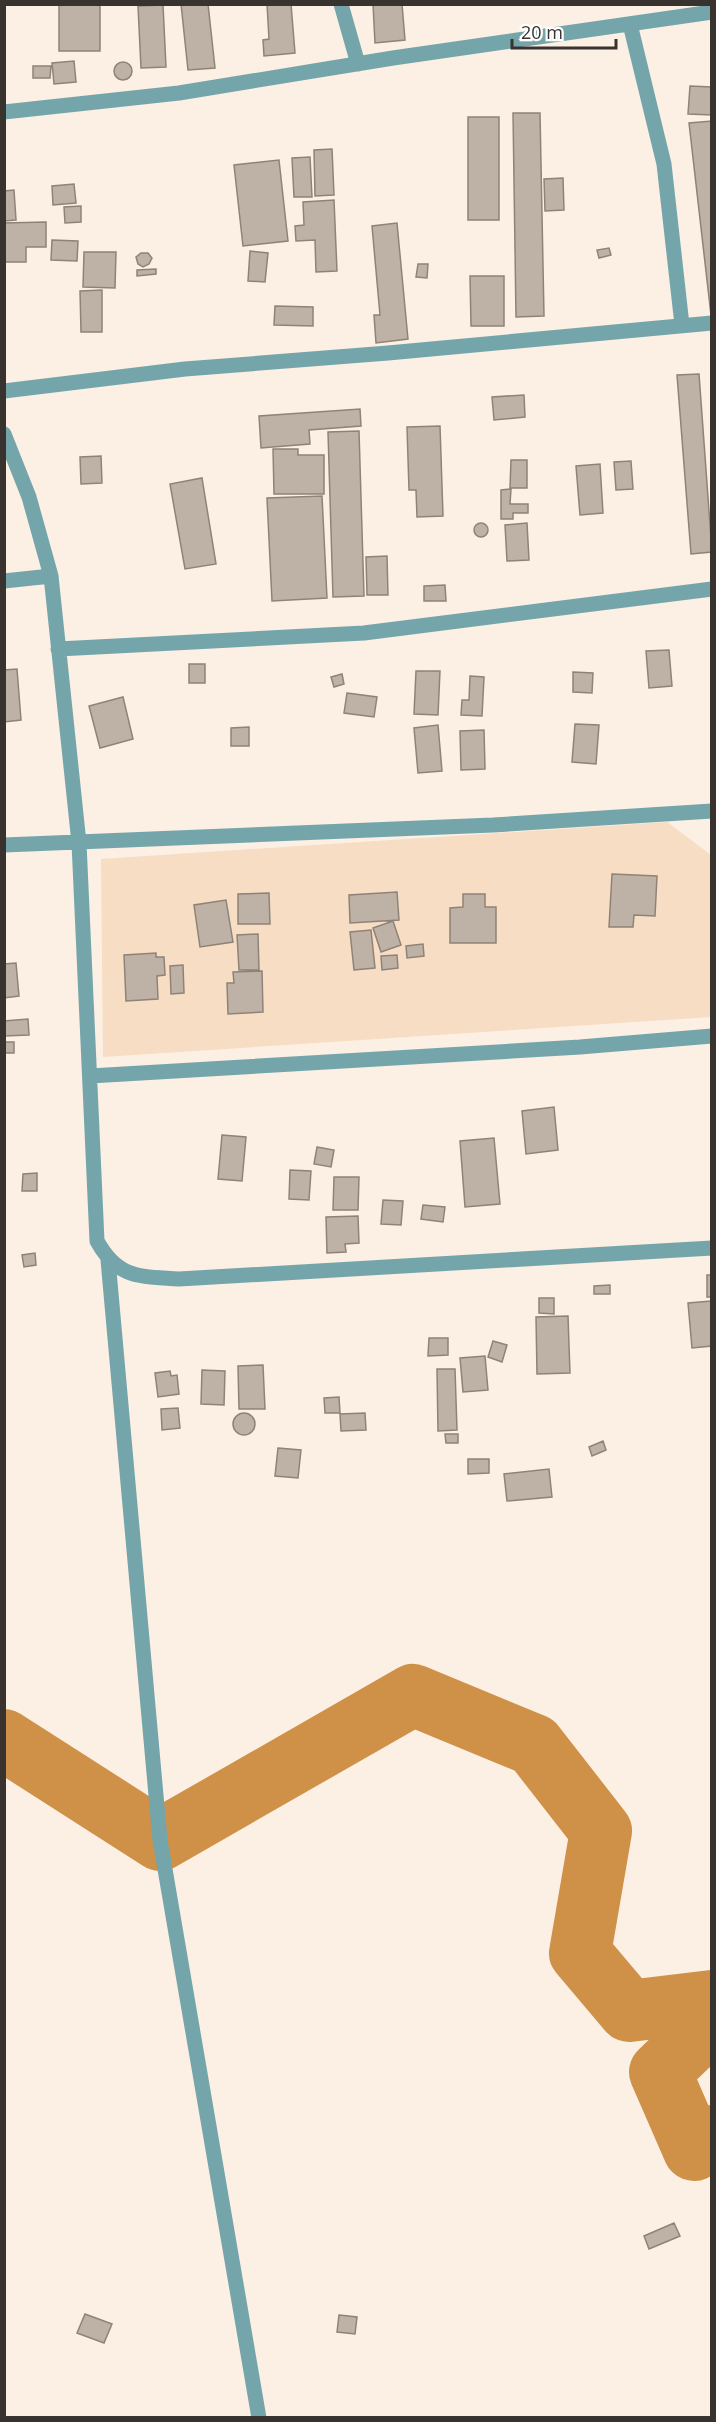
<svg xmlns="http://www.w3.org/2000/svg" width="716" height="2422" viewBox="0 0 716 2422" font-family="'Open Sans',sans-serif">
<rect width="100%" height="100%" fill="#fcefe3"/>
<path fill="#f6ddc3" d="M667 822 711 855V1017L103 1057 101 859Z"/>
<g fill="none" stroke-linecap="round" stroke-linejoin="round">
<path stroke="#cf9048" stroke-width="62" d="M4 1740 160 1840 413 1695 534 1745 601 1831 580 1953 629 2011 712 2001
M712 2022 660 2072 694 2150 712 2136"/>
</g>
<path fill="#beb2a6" stroke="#8f8378" stroke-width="1.5" d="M59 4H100V51H59Z
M181 4H208L215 68 188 70Z
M267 4H291L295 53 264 56 263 40 269 39Z
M373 4H402L405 40 375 43Z
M163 5 166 67 141 68 138 6Z
M74 61 76 82 54 84 52 63Z
M114 71a9 9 0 1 1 18 0a9 9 0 1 1-18 0Z
M33 66H51L50 78H33Z
M690 86 712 87V115L688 114Z
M513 113H540L544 316 516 317Z
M468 117H499V220H468Z
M712 121V315H711L689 123Z
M332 149 334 195 315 196 314 150Z
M310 157 312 197H294L292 158Z
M279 160 288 241 243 246 234 165Z
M563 178 564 210 545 211 544 179Z
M74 184 76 203 53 205 52 186Z
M14 190 16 220 4 221V191Z
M334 200 337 271 316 272 315 240 296 241 295 226 304 225 303 202Z
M81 206V222L65 223 64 207Z
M46 222V247H26V262H4V223Z
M397 223 408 339 376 343 374 315H380L372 226Z
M52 240 78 241 77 261 51 260Z
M609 248 611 255 599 258 597 250Z
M250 251 268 253 265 282 248 281Z
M84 252H116L115 288 83 287Z
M141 253H148L152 258 149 264 143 267 138 264 136 257Z
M418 264H428L427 278 416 277Z
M156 269V274L137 276V270Z
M470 276H504V326H471Z
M102 290V332H81L80 291Z
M275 306 313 307V326L274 325Z
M699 374 712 552 691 554 677 375Z
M524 395 525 417 494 420 492 397Z
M360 409 361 426 309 430 310 444 261 448 259 416Z
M440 426 443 516 417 517 416 490H409L407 427Z
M359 431 364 596 333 597 328 432Z
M273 449H298V455H324V494H274Z
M101 456 102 483 81 484 80 457Z
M511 460H527V488H510Z
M631 461 633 489 616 490 614 462Z
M600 464 603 513 580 515 576 466Z
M202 478 216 564 185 569 170 484Z
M511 489 510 504H528V513H513V519H501V490Z
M322 496 327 598 272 601 267 498Z
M527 523 529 560 507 561 505 525Z
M474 530a7 7 0 1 1 14 0a7 7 0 1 1-14 0Z
M387 556 388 595H367L366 557Z
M445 585 446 601H424V586Z
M669 650 672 686 649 688 646 651Z
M189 664H205V683H189Z
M17 669 21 720 4 722V670Z
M416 671H440L438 715 414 714Z
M573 672 593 673 592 693 573 692Z
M342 674 344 684 334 687 331 677Z
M470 676 484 677 482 716 461 715 462 700H469Z
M347 693 377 697 374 717 344 713Z
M123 697 133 739 100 748 89 706Z
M575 724 599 725 596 764 572 762Z
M438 725 442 771 418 773 414 728Z
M249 727V746H231V728Z
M484 730 485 769 461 770 460 731Z
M612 874 657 876 655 916 634 915 633 927H609Z
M397 892 399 920 350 923 349 895Z
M269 893 270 924H238V894Z
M463 894H485V907H496V943H450V908L463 907Z
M226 900 233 942 200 947 194 905Z
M393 921 401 945 381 952 373 928Z
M371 930 375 968 354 970 350 932Z
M258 934 259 970H239L237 935Z
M423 944 424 956 407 958 406 946Z
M156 953V957H164L165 975 157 976 158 999 126 1001 124 955Z
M397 955 398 968 382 970 381 956Z
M16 963 19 996 4 998V964Z
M183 965 184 993 171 994 170 966Z
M262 971 263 1012 228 1014 227 983H234L233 972Z
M28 1019 29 1035 4 1036V1021Z
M4 1042H14V1053H4Z
M554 1107 558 1150 526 1154 522 1111Z
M222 1135 246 1137 242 1181 218 1179Z
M494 1138 500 1204 465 1207 460 1141Z
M317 1147 334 1150 331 1167 314 1164Z
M290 1170 311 1171 309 1200 289 1199Z
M37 1173V1191H22L23 1174Z
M334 1177H359L358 1210H333Z
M383 1200 403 1201 401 1225 381 1224Z
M423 1205 445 1207 443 1222 421 1219Z
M358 1216 359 1243 345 1244 346 1252 327 1253 326 1217Z
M35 1253 36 1265 24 1267 22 1255Z
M707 1275H712V1297H707Z
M610 1285V1294H594V1286Z
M539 1298H554V1314L539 1313Z
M711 1301 712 1346 692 1348 688 1303Z
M568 1316 570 1373 537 1374 536 1317Z
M429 1338H448V1355L428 1356Z
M493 1341 507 1345 502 1362 488 1357Z
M485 1356 488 1390 463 1392 460 1358Z
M263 1365 265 1409H239L238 1366Z
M437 1369H455L457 1430 438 1431Z
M202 1370 225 1371 224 1405 201 1404Z
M170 1371 171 1376 177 1375 179 1394 158 1397 155 1373Z
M339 1397 340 1413H325L324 1398Z
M178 1408 180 1428 162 1430 161 1409Z
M365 1413 366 1430 341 1431 340 1414Z
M233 1424a11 11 0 1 1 22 0a11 11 0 1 1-22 0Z
M445 1434H458V1443H446Z
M603 1441 606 1450 592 1456 589 1447Z
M278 1448 301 1450 298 1478 275 1476Z
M468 1459H489V1473L468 1474Z
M549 1469 552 1497 507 1501 504 1474Z
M674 2223 680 2236 649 2249 644 2236Z
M85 2314 112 2324 104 2343 77 2333Z
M339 2315 357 2317 355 2334 337 2332Z"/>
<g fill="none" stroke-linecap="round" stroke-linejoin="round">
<path stroke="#74a5ab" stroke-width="15" d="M341 4 358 64
M630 24 664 164 682 325
M4 112 179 93 393 58 712 12
M4 391 185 369 388 353 712 323
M4 434 29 497 51 576 79 843 97 1241C118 1279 139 1276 179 1279L712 1248
M4 581 51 576
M58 649 364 633 712 589
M4 845 493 825 712 811
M90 1076 580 1047 712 1036
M108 1260 160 1840 259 2418"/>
</g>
<rect width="716" height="2422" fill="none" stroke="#38332e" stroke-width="12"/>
<path d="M512 39v9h104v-9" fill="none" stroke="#38332e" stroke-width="3"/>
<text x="521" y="39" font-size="18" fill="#38332e" stroke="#ffffff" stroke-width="4.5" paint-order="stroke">20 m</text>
</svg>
